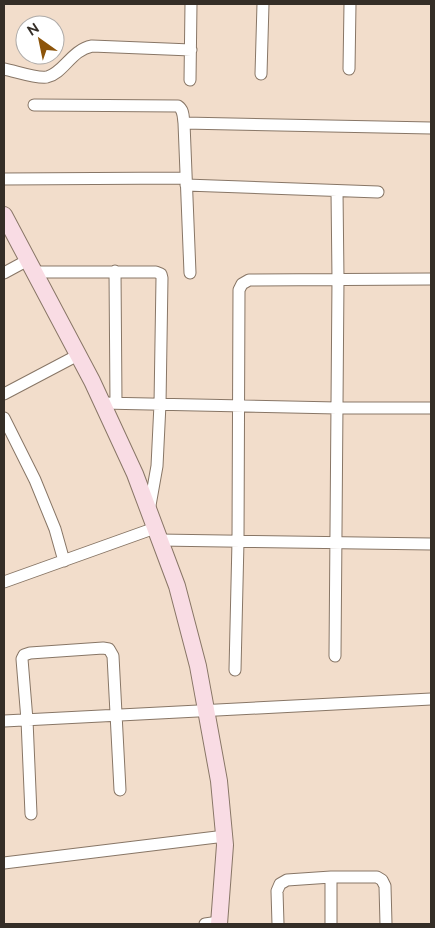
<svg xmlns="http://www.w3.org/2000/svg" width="435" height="928" viewBox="0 0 435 928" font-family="Raleway,sans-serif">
<rect width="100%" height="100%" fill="#f2ddcb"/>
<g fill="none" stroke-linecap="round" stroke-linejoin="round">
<defs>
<path id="street" d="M4 69C15 71 37 79 47 77 64 73 71 50 92 46L191 50
M349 69 350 4
M261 74 263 4
M190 80 191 4
M34 105 178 106C184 110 183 117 184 123L190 273
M184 123 431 128
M4 179 186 178
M186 185 378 192
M115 271 116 403
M34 272H156L161 274 162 278 160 404 157 466 149 511
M4 273 28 260
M4 394 78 355
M102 403 337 408H431
M4 418 35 480 55 529 64 561
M159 540 431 544
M4 582 155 528
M335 656 338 279 337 191
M235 670 238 541 239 290 242 284 249 280 431 279
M4 721 431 699
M31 814 27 720 22 659 24 655 30 653 103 648 109 649 113 656 120 790
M4 863 225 836
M205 924 219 922
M278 924 277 891 280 884 287 880 331 877H377L382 880 385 886 386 924
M331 924V877"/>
<path id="secondary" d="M4 215 92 381 135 474 177 586 198 666 219 781 225 845 219 924"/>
</defs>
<use href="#street" stroke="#887666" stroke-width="13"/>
<use href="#secondary" stroke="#887666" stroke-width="18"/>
<use href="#street" stroke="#fff" stroke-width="11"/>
<use href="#secondary" stroke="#f9dce4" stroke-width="16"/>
</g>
<rect width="435" height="928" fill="none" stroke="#352e27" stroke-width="10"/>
<g transform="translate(40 40) rotate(327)"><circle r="24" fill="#ffffff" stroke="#aeaba9"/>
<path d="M0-4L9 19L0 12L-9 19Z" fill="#8c540a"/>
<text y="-8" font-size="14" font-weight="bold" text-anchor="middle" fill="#352e27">N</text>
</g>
</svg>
